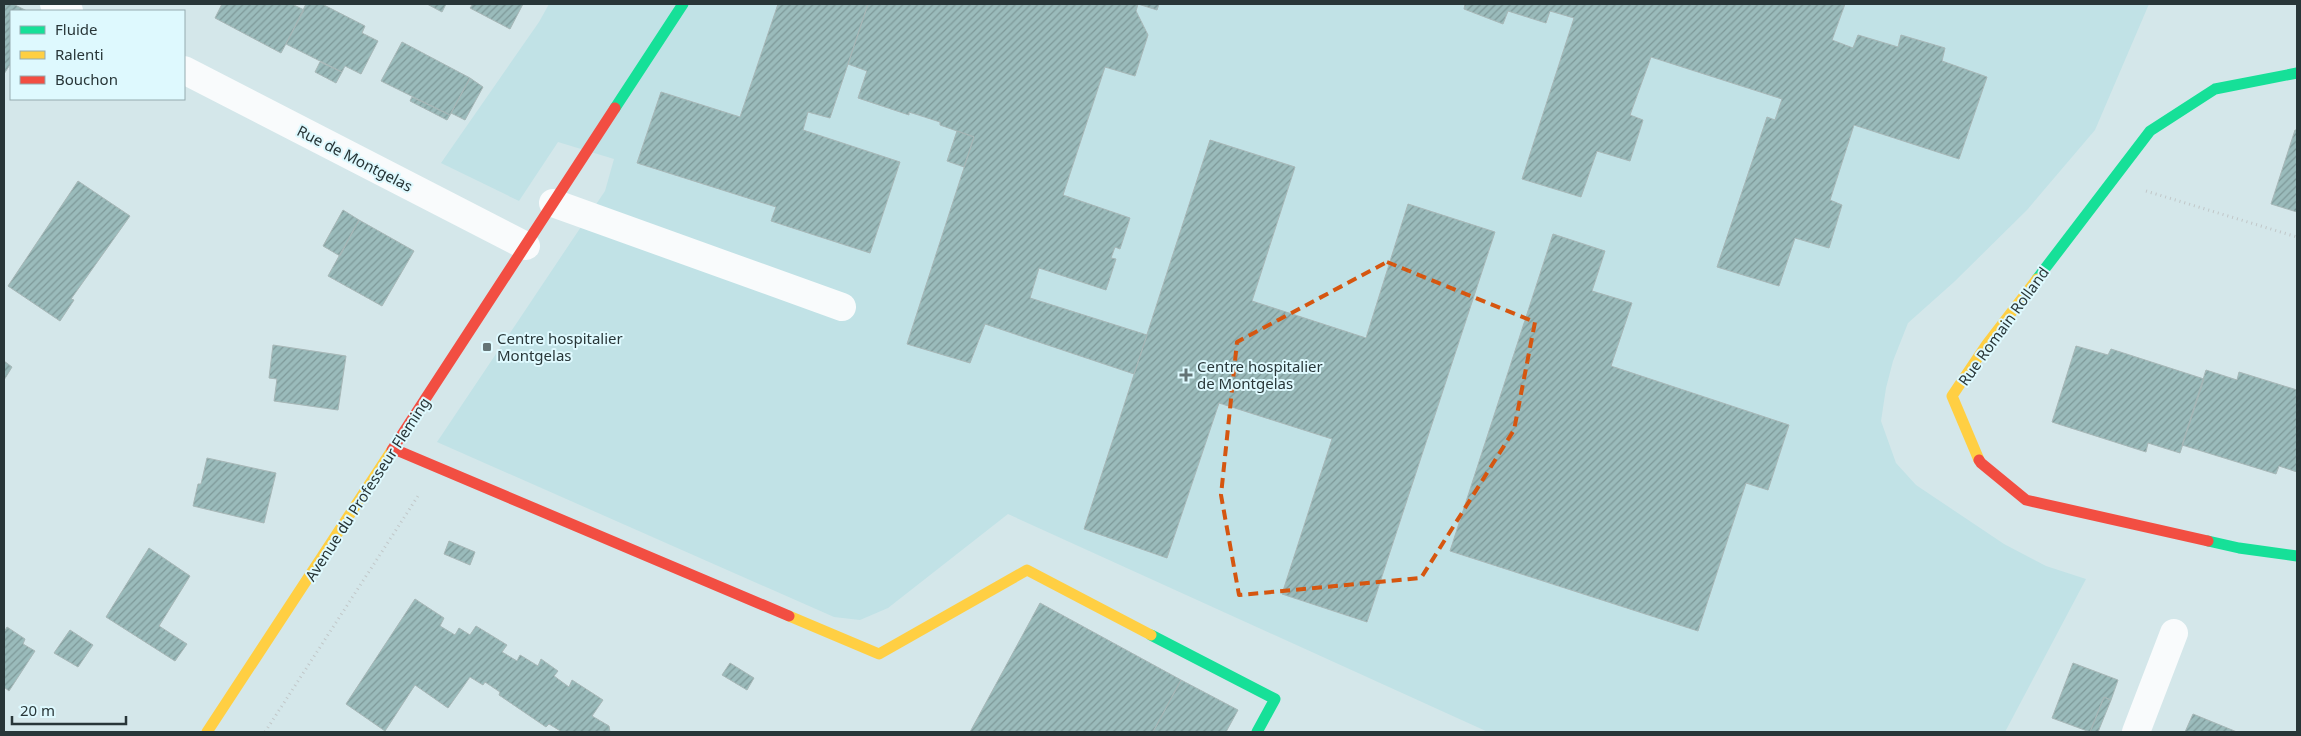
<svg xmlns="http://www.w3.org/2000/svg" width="2301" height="736" viewBox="0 0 2301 736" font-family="'Noto Sans',sans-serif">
<defs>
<pattern id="building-hatch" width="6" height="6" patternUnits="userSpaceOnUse" patternTransform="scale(1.25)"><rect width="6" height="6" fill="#9abbbb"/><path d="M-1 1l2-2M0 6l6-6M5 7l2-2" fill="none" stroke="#7e9999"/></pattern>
</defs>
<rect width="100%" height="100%" fill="#d4e7ea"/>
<path fill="#c1e2e6" d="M549 4H2149L2095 130 2027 210 1954 282 1908 323 1893 361 1886 388 1881 421 1896 463 1916 485 2004 544 2046 566 2086 579 2005 732H1488L1008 514 888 608 860 620 834 617 437 442 605 191 614 159 558 142 519 201 441 163 539 22Z"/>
<path fill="url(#building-hatch)" stroke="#a7b7b7" d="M4 4H13L27 11H11V63L4 74Z
M222 4H292L304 10 281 53 215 18Z
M306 4H322L365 26 362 33 378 41 361 74 345 66 342 72 286 44Z
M427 4H446L442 12Z
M473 4H523L510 29 470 8Z
M778 4H868L830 118 808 112 803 130 900 162 870 253 771 221 776 207 637 163 661 92 740 117Z
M868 4H1159L1157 10 1138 4 1136 11 1148 35 1135 76 1105 67 1063 195 1130 218 1120 249 1115 247 1111 258 1116 259 1106 290 1039 268 1030 298 1147 335 1134 374 985 324 970 363 907 344 974 137 940 125V122L909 112V115L858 98 867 71 848 64Z
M1465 4H1845L1832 40 1853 48 1858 35 1898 47 1901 35 1945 48 1942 61 1987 77 1959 159 1854 125 1830 200 1842 205 1829 248 1795 238 1779 286 1717 267 1767 117 1775 120 1782 99 1651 57 1630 115 1643 120 1630 161 1597 151 1581 197 1522 179 1574 18 1550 11 1546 23 1508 11 1503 24 1464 9Z
M402 42 470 78 450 115 381 81Z
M320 62 342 72 336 83 315 72Z
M470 78 483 87 465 120 451 113Z
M412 97 450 115 447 120 410 101Z
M2295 130H2297V212L2271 204Z
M957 131 974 137 964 167 947 161Z
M1210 140 1295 167 1252 301 1366 338 1408 204 1495 232 1367 622 1282 594 1332 439 1219 403 1167 558 1084 529Z
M78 181 130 216 71 299 74 300 60 321 8 286Z
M343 210 359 220 340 256 323 246Z
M359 220 414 251 382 306 328 276Z
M1553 234 1605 251 1592 291 1632 303 1611 366 1789 425 1768 490 1746 483 1698 631 1450 551Z
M273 345 346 356 338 410 274 401 277 379 269 378Z
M2076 346 2108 355 2111 349 2204 379 2180 453 2148 443 2146 452 2052 422Z
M4 361 12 367 4 380Z
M2206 370 2237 380 2239 372 2297 390V472L2279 466 2276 474 2182 445Z
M207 458 276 473 264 523 193 506 198 484H201Z
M449 541 475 552 470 565 444 554Z
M149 548 190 576 159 626 187 644 175 661 106 617Z
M415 599 444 618 440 626 455 635 459 628 470 635 476 626 507 645 502 652 517 661 520 655 538 666 541 659 558 671 554 676 569 687 572 680 603 700 592 716 609 726 610 732H562L549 724 546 727 499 695 500 692 485 682 483 685 470 677 448 708 415 685 385 731 346 704Z
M1040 603 1181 680 1153 732H970Z
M7 627 25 639 23 644 35 651 9 691 4 687V632Z
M70 630 93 645 78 667 54 653Z
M730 663 754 678 747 690 722 675Z
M2073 663 2118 680 2111 700 2104 697 2090 732 2052 718Z
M1181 680 1238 710 1226 732H1153Z
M2104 697 2111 700 2098 732H2090Z
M2193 714 2237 732H2185Z"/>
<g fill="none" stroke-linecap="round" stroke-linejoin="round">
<path stroke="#c1c7c8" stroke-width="3" stroke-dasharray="1 4" stroke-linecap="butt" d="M2146 191 2297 237
M265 732 418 496"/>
<path stroke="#f9fbfc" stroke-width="28" d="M54 4 69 11
M184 70 526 246
M553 203 842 307
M2136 732 2174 633"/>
<path stroke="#16e098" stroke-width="11" d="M615 108 683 4
M2037 279 2150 131 2215 89 2297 73
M2208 541 2239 548 2297 556
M1151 635 1275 699 1257 732"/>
<path stroke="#ffcf43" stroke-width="11" d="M1979 460 1952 396 1987 344 2037 279
M789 616 879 654 1027 570 1151 635
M207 732 392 450"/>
<path stroke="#f24e42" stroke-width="11" d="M394 449 789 616
M392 450 615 108
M1979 460 1981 463 2026 500 2208 541"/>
</g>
<path fill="none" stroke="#d55610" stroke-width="4" stroke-dasharray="10 6" stroke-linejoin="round" d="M1387 262 1535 322 1514 430 1421 578 1239 595 1221 495 1237 342Z"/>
<g fill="#647476" stroke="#def9fe" stroke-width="2">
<rect x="482" y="342" width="10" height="10" rx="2.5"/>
<path d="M1183.5 367.5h5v5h5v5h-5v5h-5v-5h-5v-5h5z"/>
</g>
<g text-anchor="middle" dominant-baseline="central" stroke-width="4" stroke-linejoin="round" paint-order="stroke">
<g font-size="15" fill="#283638" stroke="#def9fe">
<text transform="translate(355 158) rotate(27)">Rue de Montgelas</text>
<text transform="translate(2003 326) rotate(-54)">Rue Romain Rolland</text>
<text transform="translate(367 489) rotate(-57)">Avenue du Professeur Fleming</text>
</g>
<g font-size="15" fill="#283638" stroke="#def9fe" text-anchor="start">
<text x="497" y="338">Centre hospitalier<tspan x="497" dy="17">Montgelas</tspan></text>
<text x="1197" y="366">Centre hospitalier<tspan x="1197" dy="17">de Montgelas</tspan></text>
</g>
</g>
<rect width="2301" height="736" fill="none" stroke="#283638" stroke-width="10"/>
<rect x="10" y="10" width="175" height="90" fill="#def9fe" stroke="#95abaf"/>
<rect x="20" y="26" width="25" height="8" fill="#16e098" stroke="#95abaf"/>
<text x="55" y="35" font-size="15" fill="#283638">Fluide</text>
<rect x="20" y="51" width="25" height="8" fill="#ffcf43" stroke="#95abaf"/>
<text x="55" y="60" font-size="15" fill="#283638">Ralenti</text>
<rect x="20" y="76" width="25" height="8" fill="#f24e42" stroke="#95abaf"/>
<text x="55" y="85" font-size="15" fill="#283638">Bouchon</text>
<path d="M12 716v8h114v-8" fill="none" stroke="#283638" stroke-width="2.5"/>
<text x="20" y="716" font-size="15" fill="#283638" stroke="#def9fe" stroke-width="4" paint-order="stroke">20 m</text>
</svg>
